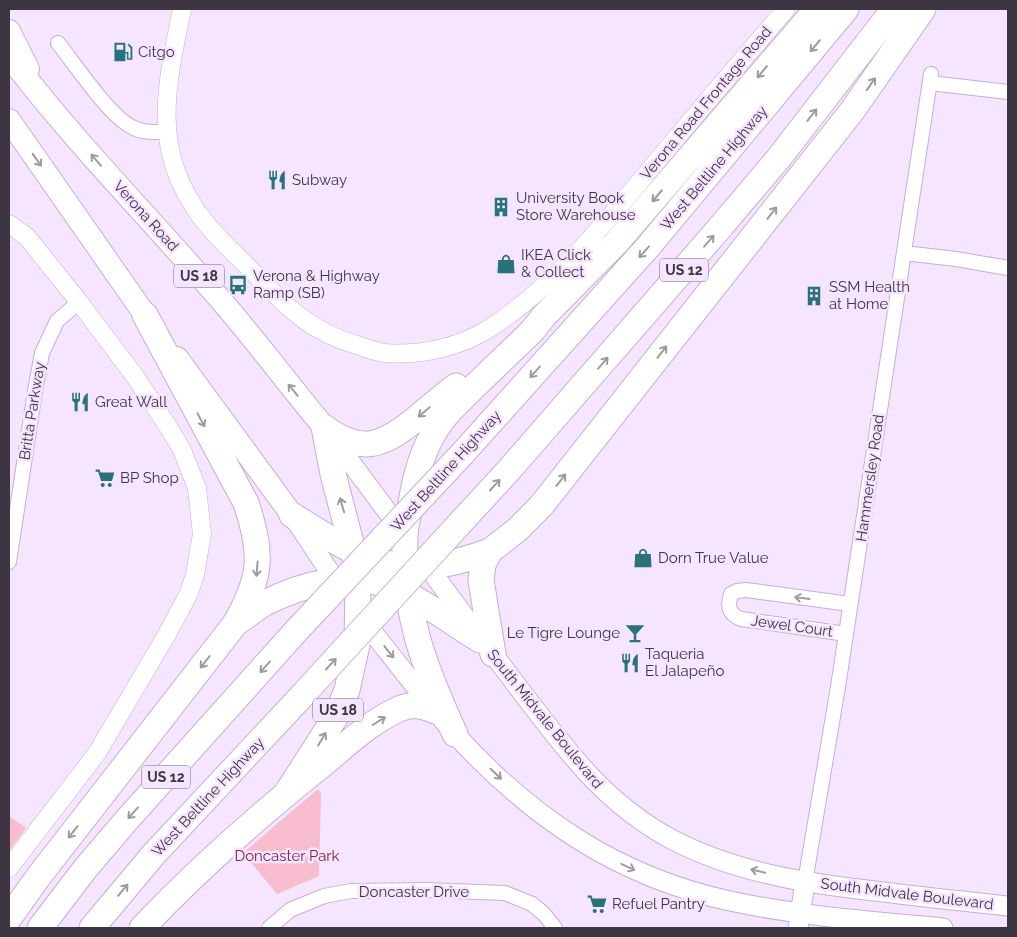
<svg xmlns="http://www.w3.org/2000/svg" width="1017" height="937" viewBox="0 0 1017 937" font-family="Raleway,sans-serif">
<rect width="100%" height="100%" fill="#f6e5fe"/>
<path fill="#f7bcce" d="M318 789 321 793 319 876 277 894 243 853Z
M9 816 26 828 9 851Z"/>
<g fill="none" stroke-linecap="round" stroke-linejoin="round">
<defs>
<path id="minor" d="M58 43C75 64 109 116 132 127 143 133 154 132 166 132
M930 83 1008 92
M904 253 956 259 1008 268
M9 562 35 391 42 353 57 321 79 302
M846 634 741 619C729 614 727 607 731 594L737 591 746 590 850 604
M805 882 838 687 931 74
M269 928 290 910 324 896 351 891 425 890 505 893 532 904 544 914 555 928"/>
<path id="tertiary" d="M182 9C168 80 151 142 194 207 209 230 229 248 248 267 284 304 308 332 360 346 368 349 377 352 385 353 421 356 460 347 490 328 552 288 600 229 647 173 693 118 739 63 786 9
M9 224 27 237 79 302 134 375 169 428 182 450 197 488 202 534 195 575 188 595 166 636 97 753 9 868"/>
<path id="secondary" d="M328 432 404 534
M294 518 341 589
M422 558C454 604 488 647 521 691 567 751 605 804 673 840 740 875 818 885 892 893 931 898 970 902 1008 906
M359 615C391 655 421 695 454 733 530 817 618 877 730 901 799 916 872 921 943 928
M798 928 805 882"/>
<path id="trunk" d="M9 31 28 69
M9 56C72 139 145 213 213 291 252 335 287 383 324 427
M9 120 155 329
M177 358 292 515"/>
<path id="motorway" d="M324 427C362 455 383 446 417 418 430 407 443 396 456 386
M463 453 647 248 846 9
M292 515C366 562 402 584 490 551
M462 521 509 470 717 231 778 159 894 9
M239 621C248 615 256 608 265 603 302 584 354 570 395 588 425 602 452 623 480 640
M493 654 481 580 483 564 490 551 518 529 541 506 852 111 923 9
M455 734C424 667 403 612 405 537 405 525 409 514 411 503 415 478 421 453 435 431 445 413 461 400 475 386 494 367 514 349 533 330L544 316 617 242 817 9
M286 794 336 716 347 690 357 645 358 581 356 562 333 474 324 427
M9 918 39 876 235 624C262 577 263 554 246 503L145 315
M40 928 85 869 125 822 297 630
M92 928 154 854 298 700
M142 928C198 869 258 816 322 765 346 745 370 722 399 709 412 703 423 706 435 711"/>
</defs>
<use href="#minor" stroke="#c5b0cf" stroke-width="16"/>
<use href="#tertiary" stroke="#c5b0cf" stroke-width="19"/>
<use href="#secondary" stroke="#c5b0cf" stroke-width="21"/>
<use href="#trunk" stroke="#c5b0cf" stroke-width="24"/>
<use href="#motorway" stroke="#c5b0cf" stroke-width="27"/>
<use href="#minor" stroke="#fff" stroke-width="14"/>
<use href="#tertiary" stroke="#fff" stroke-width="18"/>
<use href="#secondary" stroke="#fff" stroke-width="19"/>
<use href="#trunk" stroke="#fff" stroke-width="22"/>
<use href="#motorway" stroke="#fff" stroke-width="25"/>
<defs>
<path id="motorway-bridge" d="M297 630 463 453
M298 700 462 521"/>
</defs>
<use href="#motorway-bridge" stroke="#c5b0cf" stroke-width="27" stroke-linecap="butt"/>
<use href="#motorway-bridge" stroke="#fff" stroke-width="25"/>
</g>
<defs><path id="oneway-shaft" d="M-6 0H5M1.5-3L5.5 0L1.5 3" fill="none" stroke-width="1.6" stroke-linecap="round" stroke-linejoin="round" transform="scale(1.25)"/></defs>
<g stroke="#9e9aa0">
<use href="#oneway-shaft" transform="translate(815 46) rotate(130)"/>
<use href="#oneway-shaft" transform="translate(762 72) rotate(130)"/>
<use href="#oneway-shaft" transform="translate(871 84) rotate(-55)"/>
<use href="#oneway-shaft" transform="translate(812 115) rotate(-52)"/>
<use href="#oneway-shaft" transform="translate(37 160) rotate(55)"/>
<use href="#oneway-shaft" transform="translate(96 160) rotate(-131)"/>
<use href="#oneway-shaft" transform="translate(657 196) rotate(130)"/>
<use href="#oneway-shaft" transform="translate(772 213) rotate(-52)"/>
<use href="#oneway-shaft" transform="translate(709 241) rotate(-49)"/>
<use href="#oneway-shaft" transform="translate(644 252) rotate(132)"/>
<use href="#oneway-shaft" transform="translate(662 352) rotate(-52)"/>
<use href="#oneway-shaft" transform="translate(603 363) rotate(-49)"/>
<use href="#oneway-shaft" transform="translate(535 372) rotate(132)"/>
<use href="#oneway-shaft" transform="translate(293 390) rotate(-129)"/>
<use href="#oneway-shaft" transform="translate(424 412) rotate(140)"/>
<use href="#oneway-shaft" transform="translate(201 420) rotate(62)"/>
<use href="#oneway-shaft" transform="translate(561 480) rotate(-52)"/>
<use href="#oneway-shaft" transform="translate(495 485) rotate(-47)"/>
<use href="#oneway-shaft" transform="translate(342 505) rotate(-106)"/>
<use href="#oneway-shaft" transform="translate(257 569) rotate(95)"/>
<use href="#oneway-shaft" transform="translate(802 598) rotate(-172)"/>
<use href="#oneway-shaft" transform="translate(389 652) rotate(51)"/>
<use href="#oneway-shaft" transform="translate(205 662) rotate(128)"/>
<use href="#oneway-shaft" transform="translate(331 664) rotate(-47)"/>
<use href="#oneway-shaft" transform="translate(265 667) rotate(132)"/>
<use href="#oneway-shaft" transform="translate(379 721) rotate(-32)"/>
<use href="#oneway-shaft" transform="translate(322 739) rotate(-59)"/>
<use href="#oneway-shaft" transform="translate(496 774) rotate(44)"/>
<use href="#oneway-shaft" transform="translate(133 813) rotate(132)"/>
<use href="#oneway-shaft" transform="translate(73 832) rotate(128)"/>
<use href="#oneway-shaft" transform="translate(628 867) rotate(25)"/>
<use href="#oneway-shaft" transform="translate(758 871) rotate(-166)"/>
<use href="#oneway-shaft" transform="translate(123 890) rotate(-50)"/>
</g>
<defs>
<symbol id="fuel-bare" viewBox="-9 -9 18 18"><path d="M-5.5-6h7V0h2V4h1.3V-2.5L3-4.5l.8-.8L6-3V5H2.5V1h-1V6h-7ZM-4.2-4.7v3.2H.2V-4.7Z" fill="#29727a" stroke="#f6e5fe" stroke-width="2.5" paint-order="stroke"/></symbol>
<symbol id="restaurant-bare" viewBox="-9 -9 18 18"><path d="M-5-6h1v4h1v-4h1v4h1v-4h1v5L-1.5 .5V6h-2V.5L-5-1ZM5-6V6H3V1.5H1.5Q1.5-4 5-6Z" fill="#29727a" stroke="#f6e5fe" stroke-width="2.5" paint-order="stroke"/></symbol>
<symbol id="building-bare" viewBox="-9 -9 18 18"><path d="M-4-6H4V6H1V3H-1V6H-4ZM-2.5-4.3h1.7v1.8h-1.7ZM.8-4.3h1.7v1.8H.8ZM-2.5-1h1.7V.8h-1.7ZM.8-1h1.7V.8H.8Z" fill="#29727a" stroke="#f6e5fe" stroke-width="2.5" paint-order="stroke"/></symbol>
<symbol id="shop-bare" viewBox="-9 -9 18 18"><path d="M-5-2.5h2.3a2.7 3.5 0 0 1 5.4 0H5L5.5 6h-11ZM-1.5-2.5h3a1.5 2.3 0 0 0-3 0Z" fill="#29727a" stroke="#f6e5fe" stroke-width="2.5" paint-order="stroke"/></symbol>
<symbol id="bus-bare" viewBox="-9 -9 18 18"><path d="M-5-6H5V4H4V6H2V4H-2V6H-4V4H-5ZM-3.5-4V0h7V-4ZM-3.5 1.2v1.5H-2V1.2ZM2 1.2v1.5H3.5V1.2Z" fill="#29727a" stroke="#f6e5fe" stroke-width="2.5" paint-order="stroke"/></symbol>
<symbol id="supermarket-bare" viewBox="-9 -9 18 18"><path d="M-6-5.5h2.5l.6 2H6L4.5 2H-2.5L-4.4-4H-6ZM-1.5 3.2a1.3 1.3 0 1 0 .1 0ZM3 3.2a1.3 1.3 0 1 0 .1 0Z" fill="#29727a" stroke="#f6e5fe" stroke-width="2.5" paint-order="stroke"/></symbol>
<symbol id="bar-bare" viewBox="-9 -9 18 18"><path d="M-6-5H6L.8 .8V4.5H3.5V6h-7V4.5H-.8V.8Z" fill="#29727a" stroke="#f6e5fe" stroke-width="2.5" paint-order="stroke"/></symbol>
</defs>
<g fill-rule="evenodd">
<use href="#fuel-bare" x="109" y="38" width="28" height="28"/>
<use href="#restaurant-bare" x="263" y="166" width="28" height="28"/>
<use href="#building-bare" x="487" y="193" width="28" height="28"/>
<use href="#shop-bare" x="492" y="250" width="28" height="28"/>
<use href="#bus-bare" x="224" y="271" width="28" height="28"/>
<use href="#building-bare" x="800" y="282" width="28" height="28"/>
<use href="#restaurant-bare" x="66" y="388" width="28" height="28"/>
<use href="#supermarket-bare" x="91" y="464" width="28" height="28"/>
<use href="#shop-bare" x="629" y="544" width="28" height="28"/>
<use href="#bar-bare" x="621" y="619" width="28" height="28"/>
<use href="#restaurant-bare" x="616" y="649" width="28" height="28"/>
<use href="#supermarket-bare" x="583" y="890" width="28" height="28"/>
</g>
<g text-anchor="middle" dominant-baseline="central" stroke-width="5" stroke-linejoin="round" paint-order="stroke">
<g fill="#f6e5fe" stroke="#756a7a" stroke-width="1">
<rect x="660" y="258.5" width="48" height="23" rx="4"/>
<rect x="174" y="264.5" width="50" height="23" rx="4"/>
<rect x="313" y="698.5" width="50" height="23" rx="4"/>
<rect x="142" y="765.5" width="48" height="23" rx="4"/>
</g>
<g font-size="14" font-weight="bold" fill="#3e3542">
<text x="684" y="270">US 12</text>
<text x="199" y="276">US 18</text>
<text x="338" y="710">US 18</text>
<text x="166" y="777">US 12</text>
</g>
<g font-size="15" fill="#3e3542" stroke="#f6e5fe" text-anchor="start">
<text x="138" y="52">Citgo</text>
<text x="292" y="180">Subway</text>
<text x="516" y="198">University Book<tspan x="516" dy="17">Store Warehouse</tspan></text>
<text x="521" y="255">IKEA Click<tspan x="521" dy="17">&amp; Collect</tspan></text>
<text x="253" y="276">Verona &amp; Highway<tspan x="253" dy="17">Ramp (SB)</tspan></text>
<text x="829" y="287">SSM Health<tspan x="829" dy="17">at Home</tspan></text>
<text x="95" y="402">Great Wall</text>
<text x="120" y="478">BP Shop</text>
<text x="658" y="558">Dorn True Value</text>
<text x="620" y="633" text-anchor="end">Le Tigre Lounge</text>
<text x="645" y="654">Taqueria<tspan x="645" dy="17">El Jalapeño</tspan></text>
<text x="612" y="904">Refuel Pantry</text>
</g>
<g font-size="15" fill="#3e3542" stroke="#f6e5fe">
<text transform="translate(706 103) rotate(-50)">Verona Road Frontage Road</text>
<text transform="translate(714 168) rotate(-50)">West Beltline Highway</text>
<text transform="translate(146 216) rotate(48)">Verona Road</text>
<text transform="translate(32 411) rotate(-81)">Britta Parkway</text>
<text transform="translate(446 471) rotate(-48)">West Beltline Highway</text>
<text transform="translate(870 478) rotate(-82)">Hammersley Road</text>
<text transform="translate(792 626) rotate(8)">Jewel Court</text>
<text transform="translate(545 719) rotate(51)">South Midvale Boulevard</text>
<text transform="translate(208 797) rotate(-47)">West Beltline Highway</text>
<text x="414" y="892">Doncaster Drive</text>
<text transform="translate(907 894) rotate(7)">South Midvale Boulevard</text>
</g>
<g font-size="15" fill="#7d244a" stroke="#f6e5fe">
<text x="287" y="856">Doncaster Park</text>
</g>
</g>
<rect width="1017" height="937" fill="none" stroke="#3e3542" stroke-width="20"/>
</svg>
